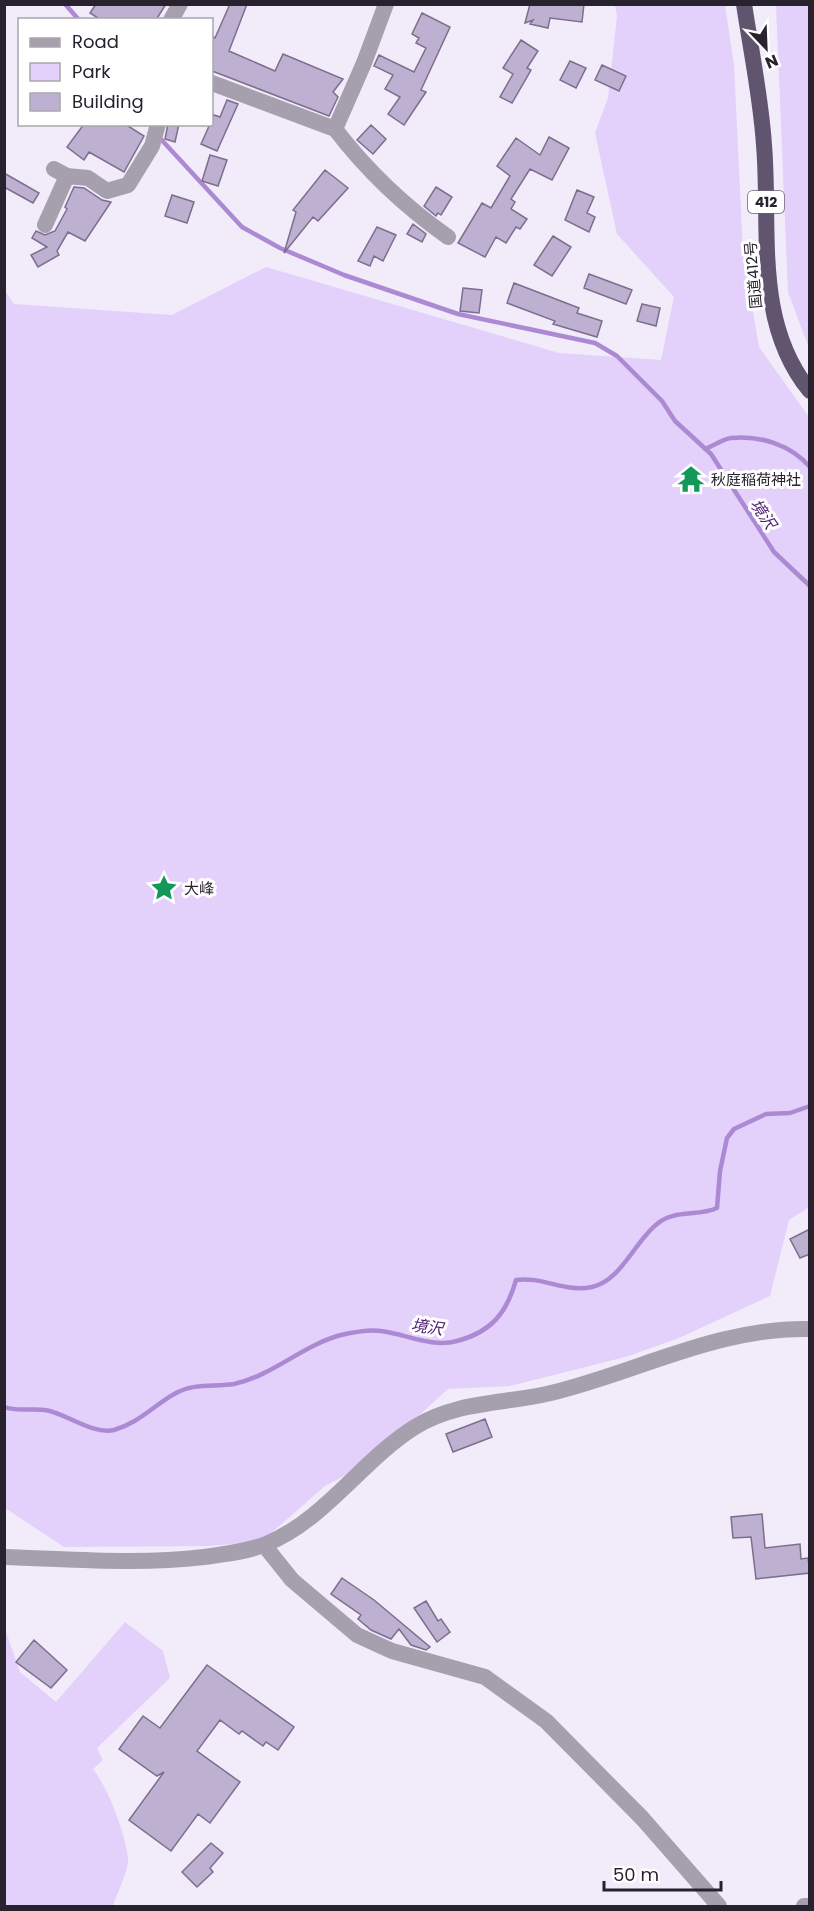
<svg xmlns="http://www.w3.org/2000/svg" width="814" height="1911" viewBox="0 0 814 1911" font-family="Poppins,'Noto Sans JP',sans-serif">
<rect width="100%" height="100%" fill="#f1ebfa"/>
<path fill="#e3d0fb" d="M615 5H725L734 65 743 253 759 347 809 417V1207L789 1220 770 1296 681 1337 629 1356 510 1386 448 1389 363 1466 325 1486 261 1542 207 1546 64 1547 5 1508 4 289 14 304 172 315 266 267 559 353 661 360 674 297 617 234 595 133 608 98 617 16Z
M776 5H809V348L788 292Z
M125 1622 163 1651 170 1678 97 1748 103 1760 93 1769C108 1788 125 1833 128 1857 129 1871 117 1893 113 1906H5L4 1626 20 1672 56 1702Z"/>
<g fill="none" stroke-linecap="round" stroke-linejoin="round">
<path stroke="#ac8ad3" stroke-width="4.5" d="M65 4 79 20
M158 136 242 227 280 248 344 275 458 314 595 343 617 356 662 401 675 421 711 454 774 552 810 586
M705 449C713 446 723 439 731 438 760 435 791 445 810 467
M4 1407C18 1412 31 1408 45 1410 66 1413 92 1435 114 1430 139 1423 154 1405 176 1393 194 1383 214 1387 234 1384 272 1376 303 1345 341 1335 354 1332 368 1329 381 1331 406 1334 431 1348 457 1341 492 1332 507 1312 516 1280 542 1276 566 1293 592 1287 621 1281 635 1241 657 1224 674 1209 698 1217 717 1208L720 1171 727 1138 734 1129 766 1114 790 1113 810 1106"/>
</g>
<path fill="#beb0d1" stroke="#7c6e8d" stroke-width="1.5" d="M96 4H166L156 20H101L90 13Z
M230 4H247L229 51 275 71 283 54 343 79 333 92 338 97 329 116 212 71V36L215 38Z
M530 4H584L582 22 550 18 548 28 530 24 533 20 525 23Z
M422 13 450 27 421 90 426 92 404 125 388 114 400 97 385 89 393 75 374 66 379 55 414 72 426 48 416 43 419 38 412 34Z
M521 40 538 51 527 68 531 70 512 103 500 97 513 74 503 68Z
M570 61 586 68 576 88 560 80Z
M602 65 626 76 619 91 595 80Z
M227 100 238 104 217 151 201 144 214 115 220 117Z
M84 124H125L144 136 124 172 89 152 84 160 67 147Z
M168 124H179L175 142 165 139Z
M371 125 386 139 373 154 357 140Z
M549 137 569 148 552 180 530 169 511 199 515 202 511 209 527 219 520 229 516 227 506 243 496 237 485 257 458 243 482 203 491 208 510 176 497 166 516 138 540 155Z
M210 155 227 160 218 186 202 181Z
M325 170 348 188 318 221 313 217 284 253 296 212 293 210Z
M4 173 39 193 33 203 4 187Z
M74 187 84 188 102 200 111 202 85 241 68 232 57 251 59 255 38 267 31 255 47 247 32 238 36 231 45 235 55 231 67 209 65 207Z
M436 187 452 197 441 215 438 213 436 216 424 206Z
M577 190 594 197 587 213 595 217 589 232 565 220Z
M172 195 194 202 187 223 165 216Z
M413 224 426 234 422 242 407 234Z
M377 227 396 235 383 261 374 256 370 266 358 261Z
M553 236 571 247 552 276 534 265Z
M589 274 632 290 626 304 584 288Z
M514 283 579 308 577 313 602 321 597 337 553 324 555 321 507 303Z
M463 288 482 290 479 313 460 311Z
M642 304 660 308 656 326 637 321Z
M810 1229V1254L800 1258 790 1239Z
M485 1419 492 1437 453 1452 446 1434Z
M762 1514 765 1548 800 1544 801 1559 808 1558 810 1573 756 1579 751 1537 733 1538 731 1517Z
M342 1578 374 1600 430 1647 426 1650 411 1645 399 1629 391 1639 371 1630 358 1619 361 1615 331 1594Z
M426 1601 438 1621 441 1619 450 1632 437 1642 414 1608Z
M34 1640 67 1670 51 1688 16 1662Z
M207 1665 294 1727 278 1750 266 1742 263 1746 242 1731 239 1734 220 1720 197 1751 240 1782 210 1823 198 1814 171 1851 129 1820 164 1772 157 1776 119 1749 143 1716 160 1728Z
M211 1843 223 1853 210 1868 213 1872 197 1887 182 1872Z"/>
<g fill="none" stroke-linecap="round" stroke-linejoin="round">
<path stroke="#a69fae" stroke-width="16" d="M171 20 180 4
M212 83 335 129 364 63 386 4
M335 129C368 172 404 206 448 237
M54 169 67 176 88 178 107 191 128 185 152 146 158 124
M45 225 67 176
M264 1545 292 1580 357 1635 392 1651 485 1677 546 1721 642 1818 719 1906
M4 1557C72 1559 137 1565 204 1557 224 1554 247 1552 266 1544 325 1520 362 1460 415 1427 456 1401 505 1404 551 1393 638 1372 718 1327 810 1329
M804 1906H810"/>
<path stroke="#60546e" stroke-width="16" d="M744 4C751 51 761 98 764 145 771 227 753 322 810 391"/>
</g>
<defs>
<symbol id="temple-bare" viewBox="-9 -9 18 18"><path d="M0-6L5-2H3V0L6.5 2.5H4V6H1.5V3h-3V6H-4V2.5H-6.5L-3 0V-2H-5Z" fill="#129858" stroke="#fff" stroke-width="2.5" paint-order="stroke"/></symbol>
<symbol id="sight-bare" viewBox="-9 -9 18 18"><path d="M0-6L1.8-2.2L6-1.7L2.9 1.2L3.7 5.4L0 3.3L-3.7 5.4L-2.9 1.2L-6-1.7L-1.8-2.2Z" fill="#129858" stroke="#fff" stroke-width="2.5" paint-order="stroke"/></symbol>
</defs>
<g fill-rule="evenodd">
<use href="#temple-bare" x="672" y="460" width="38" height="38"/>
<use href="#sight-bare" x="145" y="869" width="38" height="38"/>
</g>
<g text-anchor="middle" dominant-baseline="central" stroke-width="6" stroke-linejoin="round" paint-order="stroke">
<rect fill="#fff" stroke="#68646d" stroke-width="1.5" x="748" y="191" width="36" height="22" rx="4.5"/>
<g font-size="14" font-weight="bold" fill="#28222f">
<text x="766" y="202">412</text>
</g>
<g font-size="15" fill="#28222f" stroke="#fff">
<text transform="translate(753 275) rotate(-95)">国道412号</text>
</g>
<g font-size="15" fill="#28222f" stroke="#fff" text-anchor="start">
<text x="711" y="479">秋庭稲荷神社</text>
<text x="184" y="888">大峰</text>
</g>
<g font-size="16" font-style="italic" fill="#4d1e75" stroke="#fff">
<text transform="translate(763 514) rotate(56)">境沢</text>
<text transform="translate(427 1327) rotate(8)">境沢</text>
</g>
</g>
<rect width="814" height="1911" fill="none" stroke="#28222f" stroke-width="12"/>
<rect x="18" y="18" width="195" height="108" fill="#ffffff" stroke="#a9a7ac" stroke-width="1.5"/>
<rect x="30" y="38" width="30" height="9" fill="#a69fae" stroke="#a9a7ac" stroke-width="1.5"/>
<text x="72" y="48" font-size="18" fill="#28222f">Road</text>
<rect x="30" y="63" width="30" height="18" fill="#e3d0fb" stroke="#a9a7ac" stroke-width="1.5"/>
<text x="72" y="78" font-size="18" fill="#28222f">Park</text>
<rect x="30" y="93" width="30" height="18" fill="#beb0d1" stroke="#a9a7ac" stroke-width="1.5"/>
<text x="72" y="108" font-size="18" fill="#28222f">Building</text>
<g transform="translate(766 48) rotate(157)" stroke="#ffffff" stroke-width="4.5" paint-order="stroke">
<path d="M0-4.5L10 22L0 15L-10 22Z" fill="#28222f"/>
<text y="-9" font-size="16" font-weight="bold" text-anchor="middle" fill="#28222f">N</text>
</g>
<path d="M604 1881v9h117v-9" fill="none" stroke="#28222f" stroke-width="3"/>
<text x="613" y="1881" font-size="18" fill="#28222f" stroke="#ffffff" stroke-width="4.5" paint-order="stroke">50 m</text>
</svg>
